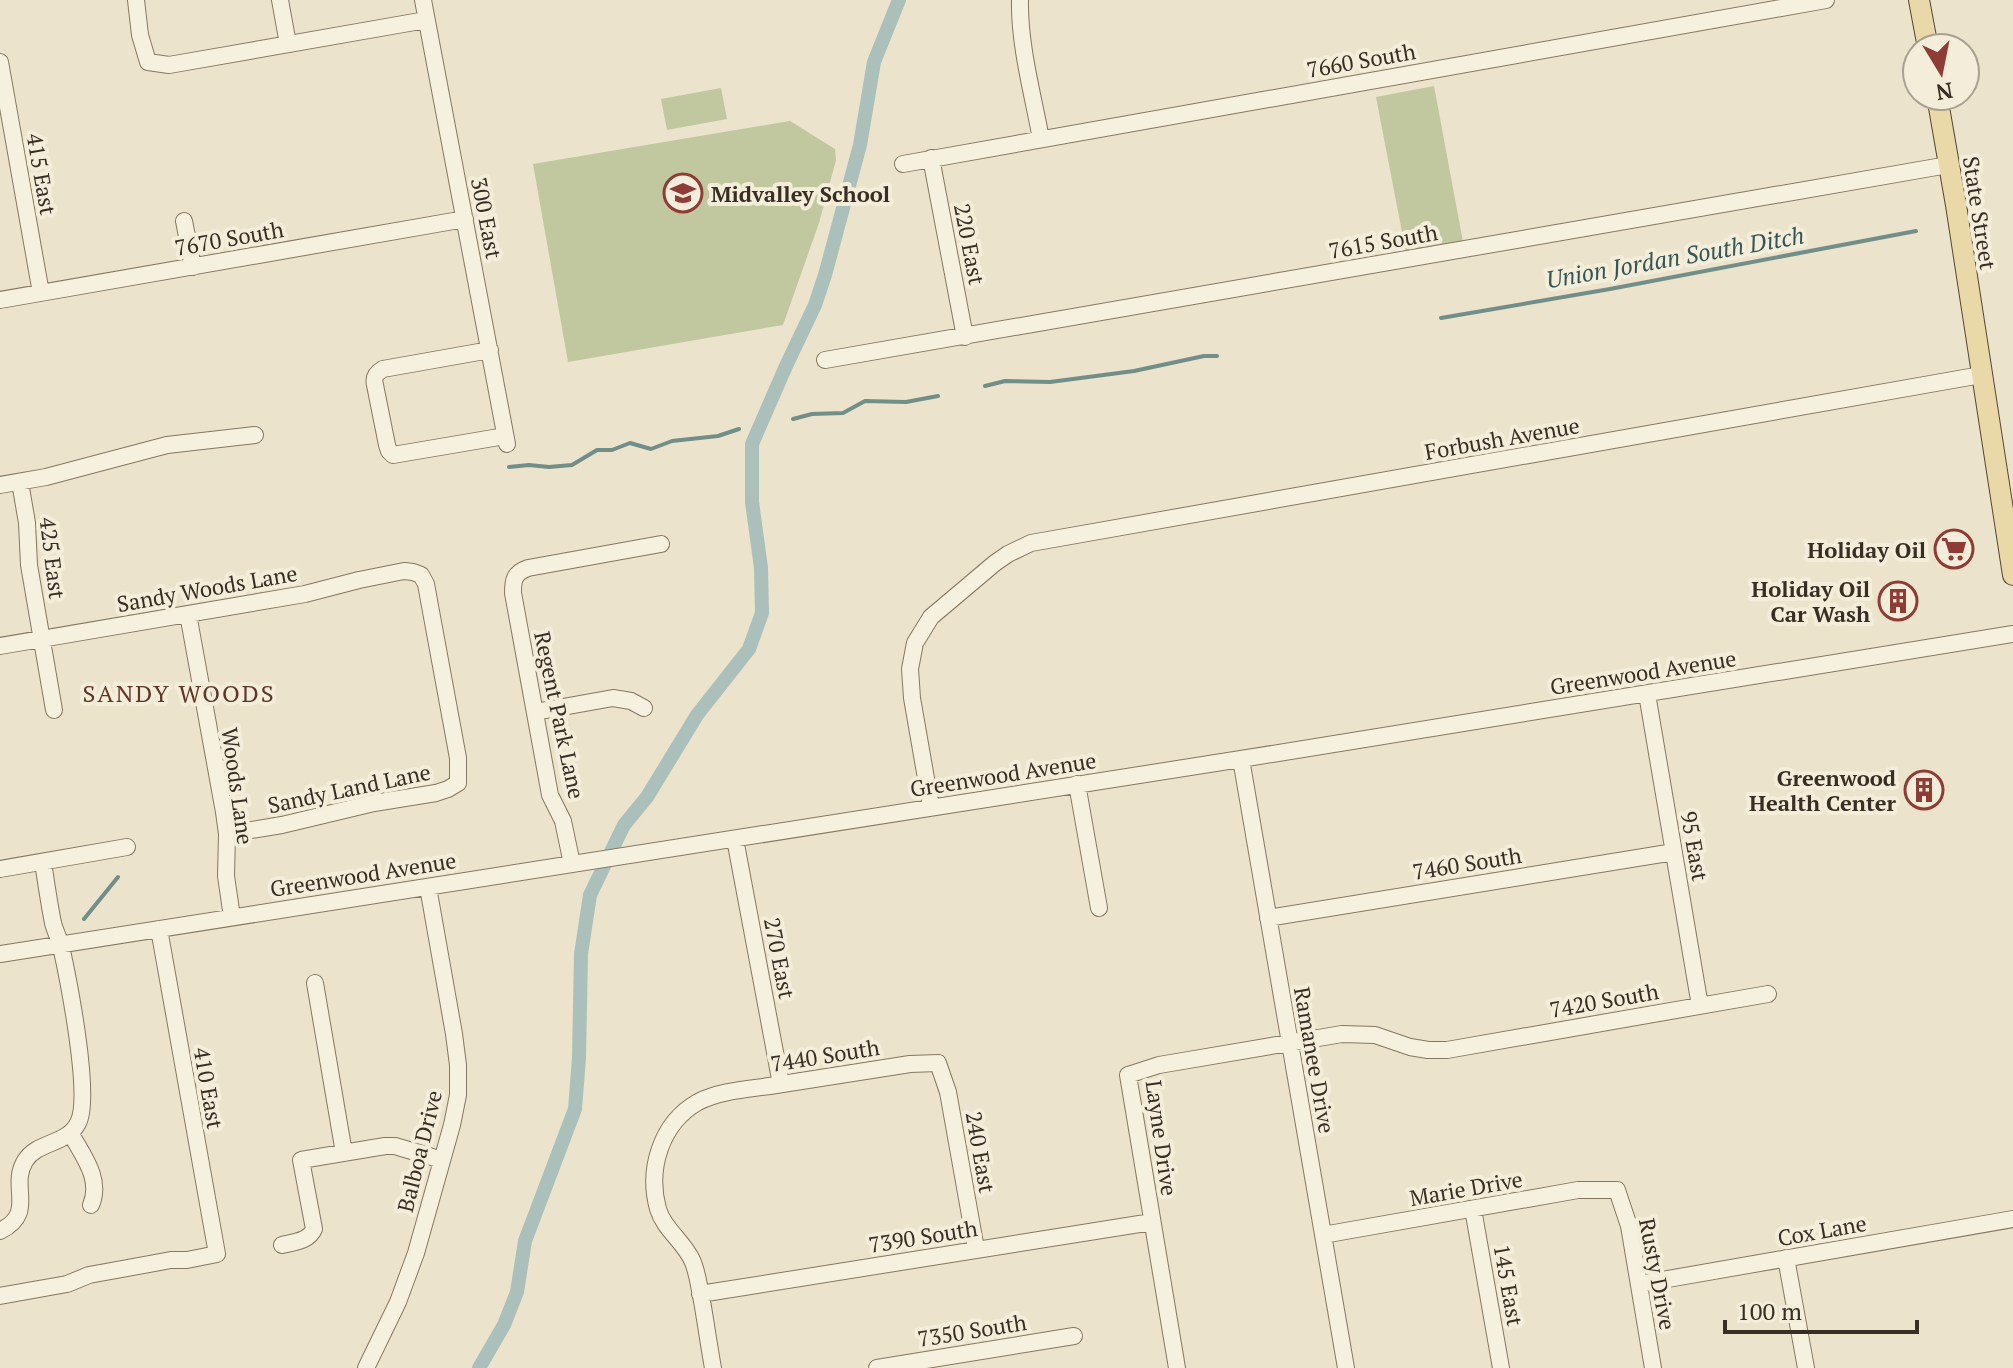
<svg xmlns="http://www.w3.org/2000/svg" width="2013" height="1368" viewBox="0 0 2013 1368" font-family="'PT Serif',serif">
<rect width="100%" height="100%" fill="#ebe3cb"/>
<path fill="#c1c8a0" d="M1434 86 1463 242 1406 253 1376 97Z
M721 88 727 119 667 130 661 99Z
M790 121 835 149 836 160 819 223 783 325 568 362 533 164Z"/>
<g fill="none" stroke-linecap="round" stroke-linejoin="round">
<path stroke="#728e88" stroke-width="4" d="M1441 318 1610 289 1916 231
M985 386 1005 381 1050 382 1134 371 1204 356H1217
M793 419 812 414 843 413 865 401 906 402 938 396
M509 467 529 465 549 467 572 465 597 450H612L630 443 651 449 672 441 718 436 739 429
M84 919 118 877"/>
<path stroke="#abc0bb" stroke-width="14" d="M479 1368 504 1325 517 1292 525 1241 575 1109 579 1058 581 954 590 895 624 825 647 797 697 715 749 649 762 613 761 568 752 502V444L786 366 815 305 825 275 860 145 874 62 899 0"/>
<defs>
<path id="minor" d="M136 0 140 35 148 62 169 65 426 20
M280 0 288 44
M423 0 507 444
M1020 0C1019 45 1033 95 1041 139
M0 62 41 293
M931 158 965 337
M903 164 1826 0
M184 221 193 267
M0 300 465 219
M490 350 383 369C376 373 373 377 375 385L387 445 389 451 393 455 505 436
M825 360 1948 165
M20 482 27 523 29 565 54 710
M0 485 46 477 167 445 255 435
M188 614 224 812 227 834 226 876 232 917
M0 646 305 594 359 580 404 571 413 572 421 575 426 584 430 606 458 758V783L448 789 436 793 374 803 282 825 227 834
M1647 694 1700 1006
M535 712 613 698 631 701 644 708
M1241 759 1346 1368
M1077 784 1099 908
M931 807 912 698 910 669 915 643 931 617 995 563 1008 554 1031 543 1981 375
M735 839 781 1084
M572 864 563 821 550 795 513 593C513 580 514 573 528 568L661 544
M0 869 127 847
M1268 918 1674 852
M0 954 1241 759 2013 634
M315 983 344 1153
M71 1134C83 1156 102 1179 91 1205
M1473 1209 1501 1368
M0 1231C37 1213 9 1187 25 1161 37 1141 67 1145 78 1123 92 1097 68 978 61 946 59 938 55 931 53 923 49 903 46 882 43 862
M1323 1235 1578 1190H1617L1629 1226 1653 1368
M282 1245C294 1242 309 1241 314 1229L301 1160 385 1146H395L442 1160
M1786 1258 1806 1368
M1639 1284 2013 1219
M700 1294 1152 1222
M0 1296 67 1284 89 1275 171 1260H187L217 1254 159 929
M366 1368 398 1302 416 1253 452 1125 458 1095V1065L454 1034 428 887
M713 1368C709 1346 706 1324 702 1301 699 1288 698 1273 692 1260 683 1241 664 1229 658 1209 647 1169 661 1123 698 1102 721 1090 752 1089 776 1085 821 1078 865 1071 910 1064L938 1063 948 1092 976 1249
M877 1368 1074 1336
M1177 1368 1128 1075 1159 1065 1342 1034 1375 1035 1410 1047 1428 1050H1447L1768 994"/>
<path id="major" d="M1919 0 1928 48
M1937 96 1956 205 2013 575"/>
</defs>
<use href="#minor" stroke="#867761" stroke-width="18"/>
<use href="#major" stroke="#544534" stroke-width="22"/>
<use href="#minor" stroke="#f6f0de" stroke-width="16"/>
<use href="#major" stroke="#e9d8a8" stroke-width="20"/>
</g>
<defs>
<symbol id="school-ring" viewBox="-11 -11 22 22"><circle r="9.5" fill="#f3edda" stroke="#8f3c37" stroke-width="1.5"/><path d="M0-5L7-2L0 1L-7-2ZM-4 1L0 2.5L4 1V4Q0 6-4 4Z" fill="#8f3c37"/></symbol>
<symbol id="supermarket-ring" viewBox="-11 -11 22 22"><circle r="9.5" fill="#f3edda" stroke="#8f3c37" stroke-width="1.5"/><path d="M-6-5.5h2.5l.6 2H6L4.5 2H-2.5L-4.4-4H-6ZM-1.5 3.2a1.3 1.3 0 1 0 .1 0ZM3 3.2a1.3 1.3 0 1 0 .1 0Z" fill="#8f3c37"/></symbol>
<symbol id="building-ring" viewBox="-11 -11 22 22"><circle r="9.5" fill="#f3edda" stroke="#8f3c37" stroke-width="1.5"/><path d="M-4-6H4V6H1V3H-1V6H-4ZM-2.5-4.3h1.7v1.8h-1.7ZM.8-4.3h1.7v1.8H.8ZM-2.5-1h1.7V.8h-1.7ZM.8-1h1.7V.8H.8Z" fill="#8f3c37"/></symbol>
</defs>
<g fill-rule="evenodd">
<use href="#school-ring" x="661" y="171" width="44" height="44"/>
<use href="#supermarket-ring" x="1932" y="527" width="44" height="44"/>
<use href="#building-ring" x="1876" y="579" width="44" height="44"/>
<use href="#building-ring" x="1902" y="768" width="44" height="44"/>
</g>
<g text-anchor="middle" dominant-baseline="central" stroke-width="8" stroke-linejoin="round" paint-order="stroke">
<g font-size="22" fill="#382e23" stroke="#f3edda">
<text transform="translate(1361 60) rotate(-10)">7660 South</text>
<text transform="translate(42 174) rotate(80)">415 East</text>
<text transform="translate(1980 213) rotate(81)">State Street</text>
<text transform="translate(487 218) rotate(79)">300 East</text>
<text transform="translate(229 238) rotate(-10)">7670 South</text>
<text transform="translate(1383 241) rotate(-10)">7615 South</text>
<text transform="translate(970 244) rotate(79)">220 East</text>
<text transform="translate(1502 438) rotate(-10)">Forbush Avenue</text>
<text transform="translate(53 558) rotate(83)">425 East</text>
<text transform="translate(207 588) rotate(-10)">Sandy Woods Lane</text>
<text transform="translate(1643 672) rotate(-9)">Greenwood Avenue</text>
<text transform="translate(560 715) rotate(78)">Regent Park Lane</text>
<text transform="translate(1003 774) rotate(-9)">Greenwood Avenue</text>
<text transform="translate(238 786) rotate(82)">Woods Lane</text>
<text transform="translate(349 788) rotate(-12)">Sandy Land Lane</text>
<text transform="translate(1695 846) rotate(80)">95 East</text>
<text transform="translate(1467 863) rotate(-9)">7460 South</text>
<text transform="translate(363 874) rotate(-9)">Greenwood Avenue</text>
<text transform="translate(780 958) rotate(79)">270 East</text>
<text transform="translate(1604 1000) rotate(-10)">7420 South</text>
<text transform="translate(825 1055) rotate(-9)">7440 South</text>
<text transform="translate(1315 1060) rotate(80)">Ramanee Drive</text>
<text transform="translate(209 1088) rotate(80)">410 East</text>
<text transform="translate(1162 1138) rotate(82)">Layne Drive</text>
<text transform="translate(419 1151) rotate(-76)">Balboa Drive</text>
<text transform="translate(981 1152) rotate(80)">240 East</text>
<text transform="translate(1466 1188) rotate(-10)">Marie Drive</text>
<text transform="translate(1822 1230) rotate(-10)">Cox Lane</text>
<text transform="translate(923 1236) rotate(-9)">7390 South</text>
<text transform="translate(1658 1274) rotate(79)">Rusty Drive</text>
<text transform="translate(1509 1285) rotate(80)">145 East</text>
<text transform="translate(972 1330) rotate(-9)">7350 South</text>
</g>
<g font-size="22" font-weight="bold" fill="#382e23" stroke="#f3edda" text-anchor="end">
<text x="711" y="193" text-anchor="start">Midvalley School</text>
<text x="1926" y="549">Holiday Oil</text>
<text x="1870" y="588">Holiday Oil<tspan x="1870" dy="25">Car Wash</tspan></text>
<text x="1896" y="777">Greenwood<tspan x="1896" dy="25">Health Center</tspan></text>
</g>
<g font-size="24" font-style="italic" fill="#345656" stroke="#f3edda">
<text transform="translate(1675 257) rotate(-10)">Union Jordan South Ditch</text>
</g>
<g font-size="24" letter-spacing="2" fill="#603626" stroke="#f3edda">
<text x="179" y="693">SANDY WOODS</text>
</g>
</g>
<g transform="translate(1941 72) rotate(170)"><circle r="38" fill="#f3edda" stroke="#a8a191" stroke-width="2"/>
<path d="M0-6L14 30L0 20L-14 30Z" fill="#8f3c37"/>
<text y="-12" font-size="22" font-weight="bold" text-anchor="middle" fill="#382e23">N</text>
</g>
<path d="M1725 1320v12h192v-12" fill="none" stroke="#382e23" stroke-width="4"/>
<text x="1737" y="1320" font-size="24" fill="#382e23" stroke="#f3edda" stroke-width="6" paint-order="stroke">100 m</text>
</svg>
